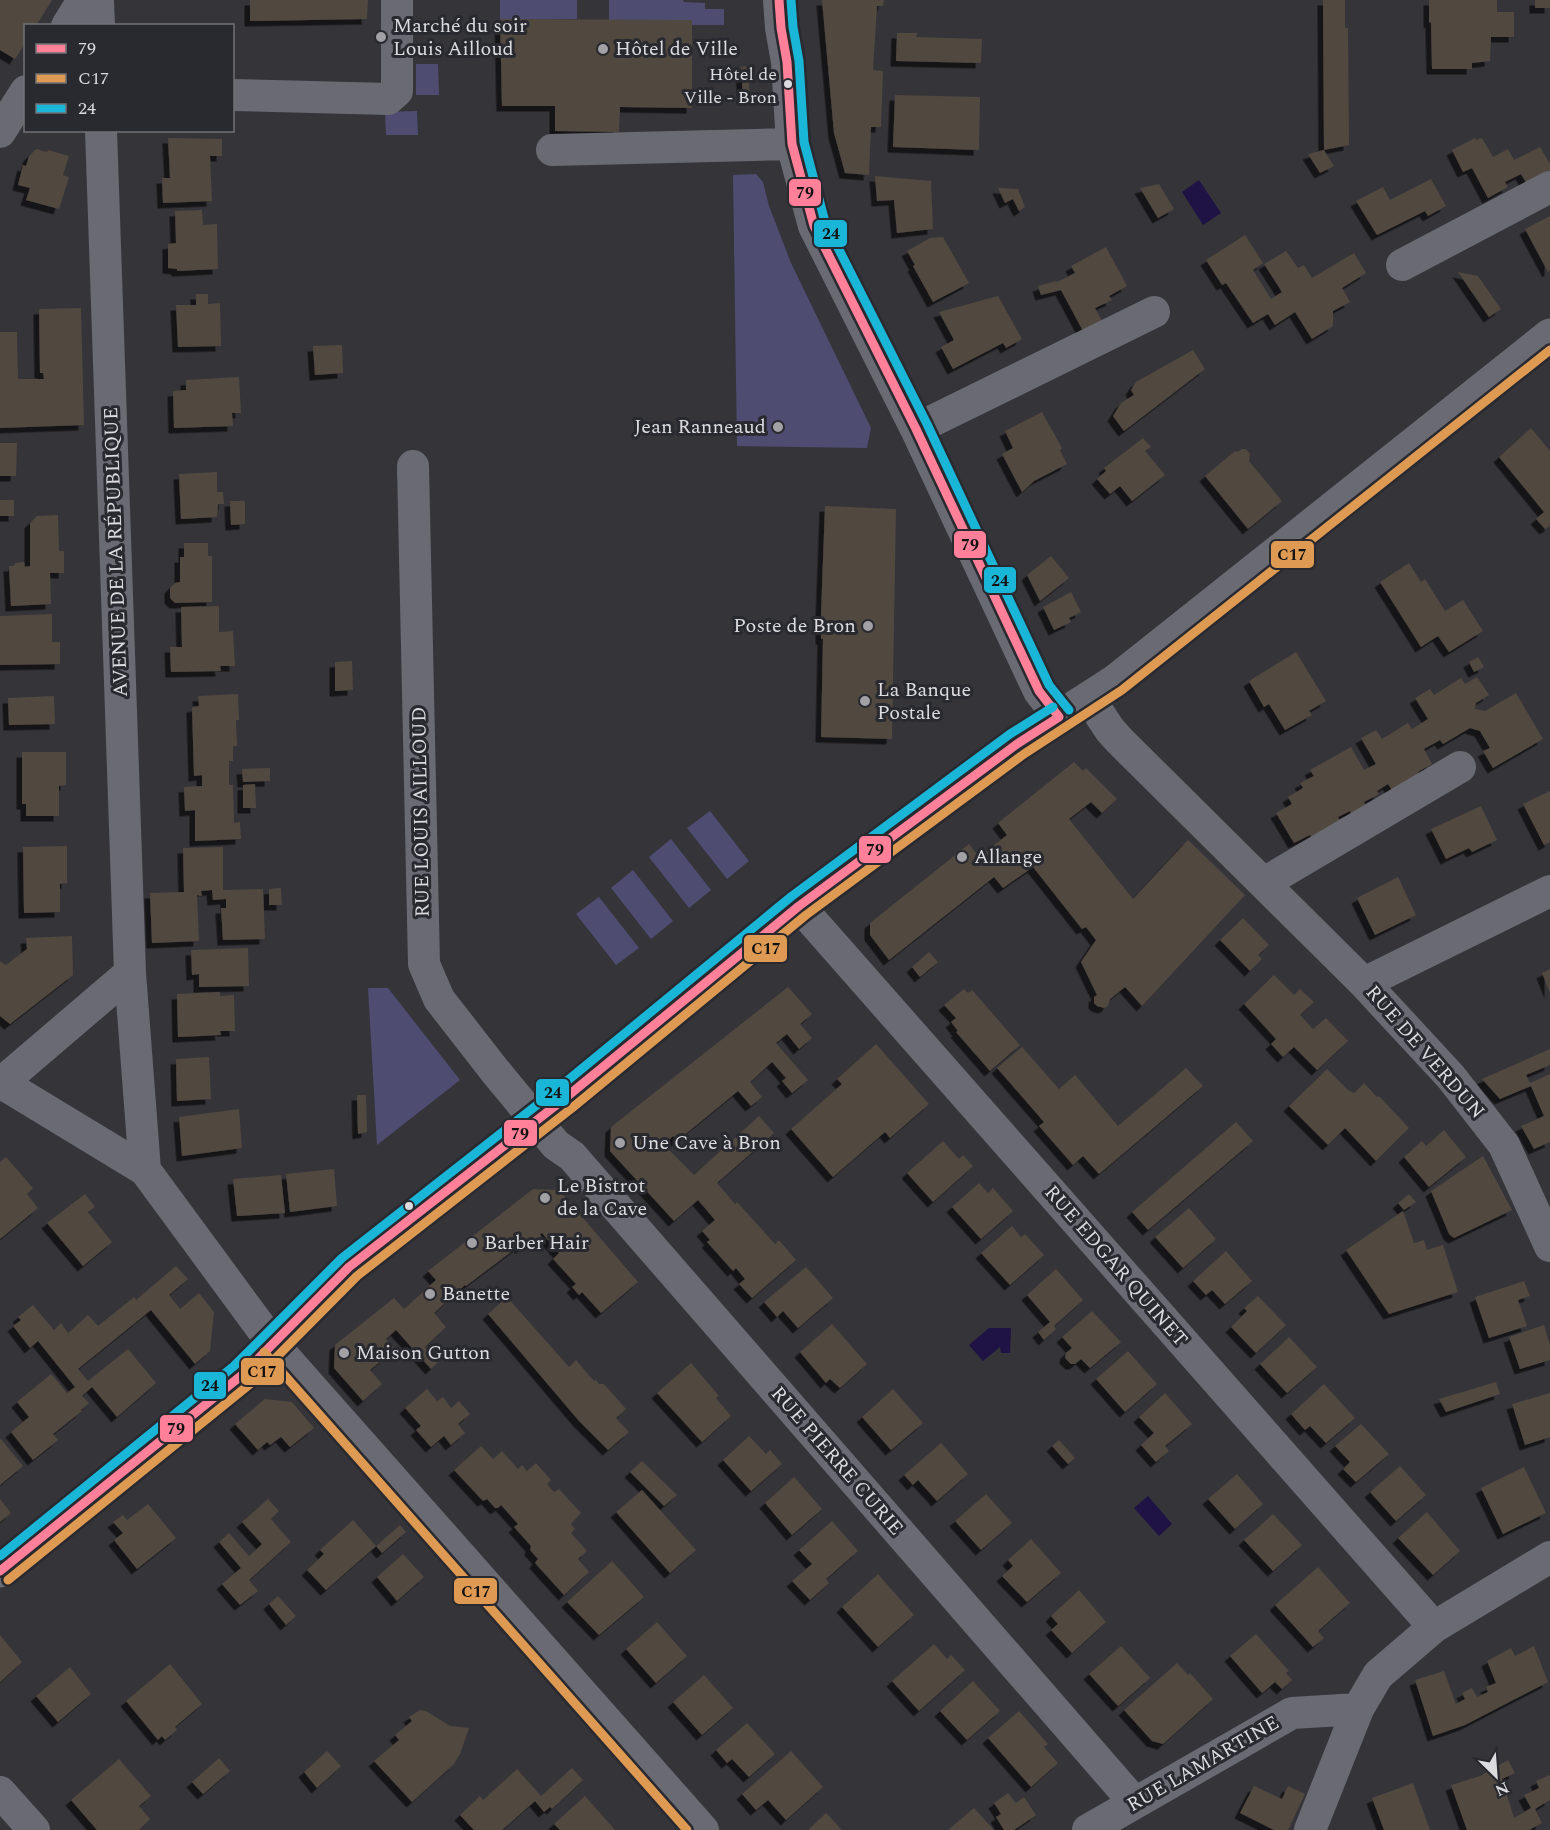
<svg xmlns="http://www.w3.org/2000/svg" width="1550" height="1830" viewBox="0 0 1550 1830" font-family="Spectral,serif">
<defs>
<filter id="shadow"><feDropShadow dx="-5.5" dy="5.5" stdDeviation="0" flood-color="#0009"/></filter>
</defs>
<rect width="100%" height="100%" fill="#343439"/>
<path fill="#4f4c72" d="M500 0H577V19H500Z
M609 0H683L684 2 705 3V9H724V25H692V20H609Z
M416 64H438L439 95H416Z
M417 111 418 135H386L385 112Z
M756 174 763 182 769 206 791 263 871 428 867 448 737 446 733 175Z
M710 811 749 861 727 879 687 828Z
M671 839 711 890 689 908 649 857Z
M633 870 673 921 651 939 611 888Z
M599 897 639 948 616 965 576 914Z
M368 988H388L460 1080 377 1145Z"/>
<path fill="#1e1344" d="M1199 180 1221 213 1203 225 1182 192Z
M989 1328H1011L1010 1353H1001L1000 1347 983 1361 969 1345Z
M1148 1496 1172 1524 1159 1536 1134 1508Z"/>
<path fill="#514840" filter="url(#shadow)" d="M0 0H52L36 26H26V42L15 59 0 50Z
M250 0H368L367 19 250 21Z
M822 0H884L883 6H877L873 70 883 71 881 127H871L869 175 845 173 834 133Z
M1323 0H1345V28H1348L1349 145 1324 150Z
M1429 0H1497V12H1514V37H1491L1490 61 1472 63V69H1432L1431 23 1429 22Z
M1535 0H1550V8H1535Z
M500 19 692 20V108L620 107 619 132 555 131V106H502Z
M897 33H917L916 37 982 39 981 63 896 61Z
M748 66 750 98 743 99 741 67Z
M895 95 980 97 979 150 893 147Z
M168 138 222 139V156H210L212 201 163 203 162 178H170Z
M1475 138 1476 140 1482 138 1493 157 1508 149 1514 160 1540 147 1550 164V175L1528 186 1521 174 1505 182 1508 187 1488 198 1472 168 1463 172 1452 150Z
M36 149 47 152 48 150 69 156 63 175 69 177 59 209 26 200 30 188 18 185 23 165 26 166 29 156Z
M1324 150 1334 166 1320 173 1308 154Z
M875 176 931 181 933 229 897 233 894 200 877 201Z
M1431 179 1446 206 1428 216 1425 211 1377 235 1356 201 1383 187 1390 200Z
M1159 184 1174 209 1158 218 1140 188Z
M998 188 1018 189 1025 207 1019 211 1013 199 1005 203Z
M202 210 203 225 217 224 218 269 177 271V269L168 268V244L176 243 175 211Z
M1550 216V270L1548 272 1525 229Z
M1245 235 1263 263 1253 270 1271 299 1282 292 1264 264 1286 251 1298 268 1304 265 1312 278 1354 253 1366 273 1342 288 1350 302 1333 311V326L1312 339 1295 312 1275 325 1268 314 1253 323 1226 283 1222 285 1206 260Z
M943 237 969 283 933 302 913 266 915 265 907 251 930 238Z
M1106 247 1127 286 1109 296 1112 300 1095 308 1102 321 1083 331 1061 290 1041 295 1038 286 1056 281 1057 282 1075 273 1071 266Z
M1458 272 1478 276 1501 309 1489 317Z
M196 294H208V304L220 303 221 346 178 347 176 305H196Z
M998 296 1022 339 1006 348 1003 343 953 369 941 347 954 340 939 312Z
M81 308 84 425 0 428V332H17L18 379H44L43 373H40L39 309Z
M342 345 343 373 315 375 313 346Z
M1193 350 1205 369 1124 431 1113 416 1121 403 1134 395 1131 390 1136 382Z
M239 377 241 413H232L233 426 174 428 173 391 186 390V380Z
M1042 412 1062 448 1060 450 1067 464 1034 481 1022 492 1002 454 1013 448 1005 431Z
M1531 428 1550 451V526L1545 529 1536 519 1544 512 1499 457Z
M1143 438 1151 447 1145 451 1165 475 1132 501 1120 486 1110 494 1097 479 1106 471 1104 468Z
M0 443H17L16 476H0Z
M1242 449H1246L1250 454 1249 461 1282 501 1248 529 1205 476 1235 451 1237 452Z
M217 472V492H223L224 504H218L217 517 181 519 179 474Z
M0 500H14V516H0Z
M230 501H245V524L231 525Z
M825 506 896 509 892 739 821 737 823 639H821V615Z
M58 515 59 551H64V573H50L51 604 11 606 9 566H14L15 563 24 562 25 567 30 566V523L37 516Z
M184 543H208V556H212V602L175 603 170 598V588L175 583 180 582V557H184Z
M1051 556 1069 578 1040 601 1027 575Z
M1409 563 1421 582 1425 579 1445 611 1463 600 1483 631 1449 652 1438 636 1421 647 1380 582Z
M1071 592 1081 612 1069 618 1071 622 1054 630 1043 607Z
M219 606V632L233 631 235 666H220L221 671 171 672 170 647H182L181 607Z
M52 614V642H60V664L0 665V616Z
M1296 652 1326 701 1309 711 1312 715 1285 730 1269 704 1264 707 1249 681Z
M1478 657 1484 667 1474 672 1469 662Z
M352 661 353 690 335 691V662Z
M1477 677 1489 695 1476 703 1475 709 1485 711 1516 693 1543 739 1493 768 1483 751 1490 748 1480 731 1470 728 1443 744 1440 740 1424 749 1432 764 1418 772 1421 778 1394 793 1388 784 1377 791 1379 794 1364 802 1368 810 1353 817 1350 811 1338 817 1342 824 1314 841 1310 835 1294 843 1276 813 1292 804 1288 797 1303 788 1300 783 1314 776 1310 770 1351 747 1364 770 1376 764 1361 738 1376 730 1382 739 1408 723 1412 729 1428 719 1415 698 1430 689 1434 695 1461 678 1465 684Z
M238 694 239 720H236L237 746H233V761H229V785H233L234 823 240 822 241 839 195 841V810L185 811 184 787 202 786V775L194 776 192 707 199 706 198 696Z
M54 696 55 724 9 725 8 698Z
M22 752H66V785L59 786V816H26V804H22Z
M1074 762 1083 771 1086 768 1117 799 1102 813 1091 802 1069 819 1133 899 1188 840 1245 895 1142 1006 1125 987 1110 999 1108 1006 1104 1008 1097 1006 1094 1003V997L1097 995 1081 962 1096 940 1086 927 1082 929 1033 867 1003 888 994 877 889 960 870 935V923L969 844 979 857 1007 835 998 823Z
M270 768V781L243 782 242 769Z
M255 784 256 808H243V785Z
M1550 791V842L1544 845 1523 804Z
M1481 806 1497 840 1472 852 1469 848 1446 859 1431 829Z
M67 846V883L60 884V912L24 913 23 847Z
M223 847V890L263 889 265 939 223 940 221 908H226V899L213 900 212 890 201 891 202 896 197 895 199 941 152 943 150 893 184 892 183 848Z
M1398 877 1416 915 1375 935 1357 898Z
M281 888 282 905H269V889Z
M1243 918 1269 945 1258 955 1262 959 1250 971 1220 940Z
M72 936 73 975 10 1024 0 1016V961L6 965 27 949 26 938Z
M248 948 249 986 199 987V974L192 975 191 950Z
M929 952 938 962 920 977 912 967Z
M1550 969V993L1542 973Z
M1274 975 1294 995 1300 989 1314 1002 1300 1015 1313 1029 1326 1018 1348 1041 1317 1070 1294 1047 1283 1057 1271 1044 1276 1039 1244 1004Z
M788 987 812 1014 800 1024 812 1038 799 1049 787 1034 776 1043 808 1080 792 1093 782 1081 786 1078 772 1062 750 1082 762 1097 751 1106 738 1091 677 1141 673 1136 664 1145 694 1175 759 1116 774 1133 717 1183 735 1204 737 1202 775 1244 779 1240 796 1260 752 1298 739 1284 745 1279 736 1268 733 1271 707 1242 710 1240 702 1231 715 1220 698 1200 674 1221 610 1151 611 1127Z
M964 989 968 993 972 990 1020 1045 990 1071 956 1032 958 1031 951 1022 956 1018 944 1005Z
M220 992V996L234 995 235 1031H220L221 1035 178 1037 177 994Z
M876 1044 929 1104 890 1138 885 1132 833 1177 791 1129 842 1084 837 1079Z
M1022 1047 1059 1089 1075 1075 1118 1126 1186 1068 1203 1086 1099 1174 1083 1156 1073 1165 1039 1126 1044 1122 997 1068Z
M1550 1049V1065L1526 1075 1530 1083 1550 1074V1142L1534 1149 1521 1126 1544 1116 1531 1086 1500 1099 1482 1079Z
M209 1057 211 1099 177 1101 176 1059Z
M1327 1069 1348 1090 1354 1093 1364 1083 1377 1097 1379 1096 1409 1128 1376 1161 1345 1128 1328 1145 1289 1106Z
M357 1095H366L367 1132 358 1134Z
M239 1109 242 1148 182 1156 179 1117Z
M1236 1122 1253 1141 1148 1230 1132 1212Z
M1444 1130 1466 1157 1429 1187 1404 1157 1422 1141 1426 1146Z
M943 1141 959 1159 963 1155 973 1166 933 1202 907 1173Z
M1483 1156 1512 1210 1454 1238 1449 1234 1431 1191Z
M6 1157 33 1188 27 1194 38 1208 0 1239V1162Z
M334 1169 337 1206 290 1212 286 1174Z
M281 1175 285 1213 237 1216 233 1179Z
M979 1183 988 1193 993 1188 1013 1211 981 1239 952 1207Z
M533 1189 559 1190 638 1282 601 1313 582 1292 579 1295 572 1287 576 1284 553 1259 559 1253 542 1233 540 1234 542 1238 535 1243 532 1240 521 1248 519 1246 466 1286 465 1285 434 1313 446 1327 425 1347 438 1362 431 1369 396 1330 386 1339 395 1349 370 1370 382 1384 363 1401 334 1368 335 1345 394 1298 404 1309 436 1280 428 1271Z
M85 1194 95 1207 88 1212 112 1242 83 1266 47 1223Z
M1409 1194 1416 1202 1404 1210 1398 1203Z
M1189 1208 1216 1239 1183 1268 1155 1237Z
M1403 1211 1414 1243 1424 1240 1427 1250 1443 1245 1458 1292 1389 1314 1346 1250Z
M1012 1226 1021 1237 1025 1234 1044 1255 1010 1285 981 1253Z
M1226 1251 1252 1281 1225 1304 1212 1290 1206 1295 1193 1281Z
M176 1266 188 1279 169 1295 180 1309 199 1293 214 1312 210 1351 195 1364 151 1310 78 1369 88 1381 128 1349 156 1383 117 1417 92 1387 82 1396 89 1403 81 1410 82 1411 53 1434 58 1440 33 1460 11 1432 29 1417 17 1402 51 1374 67 1393 75 1387 38 1341 30 1348 13 1326 21 1320 18 1317 33 1305 54 1330 61 1323 68 1333 88 1315 98 1326 134 1297 136 1300Z
M806 1267 833 1298 798 1328 783 1311 777 1317 764 1302Z
M1056 1269 1083 1300 1054 1326 1056 1329 1044 1340 1038 1332 1050 1322 1027 1295Z
M1524 1281 1530 1296 1518 1300 1527 1326 1489 1338 1475 1297Z
M1258 1296 1286 1325 1256 1353 1231 1327 1247 1311 1244 1308Z
M507 1297 569 1367 576 1360 594 1381 596 1380 599 1384H604L626 1409 616 1418 629 1432 608 1450 579 1421 488 1314Z
M1092 1311 1121 1342 1090 1368 1081 1359 1075 1364H1071L1065 1358 1066 1353 1072 1348 1062 1337Z
M832 1324 867 1364 840 1388 830 1379 826 1383 800 1352Z
M1544 1325 1550 1345V1360L1520 1369 1509 1337Z
M1289 1337 1317 1367 1287 1393 1260 1364Z
M1128 1351 1157 1384 1125 1412 1096 1379Z
M691 1363 719 1396 716 1398 731 1416 702 1442 657 1393Z
M1496 1382 1500 1394 1446 1412 1439 1399Z
M1324 1384 1355 1418 1326 1443 1310 1426 1305 1430 1291 1414Z
M427 1389 437 1401 443 1397 451 1408 459 1401 470 1414 458 1424 465 1433 451 1445 444 1436 431 1447 416 1430 421 1426 405 1408Z
M893 1389 923 1423 891 1450 862 1417Z
M1165 1393 1192 1424 1165 1446 1169 1451 1156 1462 1141 1445 1154 1433 1139 1417Z
M1550 1393V1437L1525 1445 1512 1404Z
M265 1399 292 1402 314 1428 290 1447 281 1437 270 1445 267 1442 258 1450 235 1424Z
M1361 1424 1389 1454 1356 1482 1343 1469 1350 1462 1335 1446Z
M749 1436 766 1454 770 1450 782 1464 751 1491 723 1460Z
M0 1438 23 1466 0 1485Z
M1059 1440 1075 1458 1068 1464 1052 1446Z
M941 1443 968 1474 937 1501 918 1480 913 1485 904 1475Z
M481 1446 493 1459 502 1451 518 1469 522 1465 527 1471 536 1463 551 1480 547 1484 554 1492 559 1489 581 1513 571 1524 575 1529 571 1533 587 1551 578 1559 589 1572 564 1595 535 1563 538 1559 530 1550 531 1546 514 1527 518 1524 501 1505 498 1508H495L487 1499 483 1501 454 1470Z
M642 1461 677 1495 664 1506 630 1472Z
M1400 1466 1426 1495 1396 1521 1370 1492Z
M1524 1467 1546 1513 1503 1534 1481 1488Z
M1237 1474 1263 1504 1235 1529 1208 1499Z
M794 1477 822 1509 792 1535 765 1503Z
M642 1490 696 1550 670 1573 616 1512Z
M986 1494 1012 1523 981 1550 955 1521Z
M0 1499 11 1513 0 1522Z
M268 1499 279 1511 271 1519 291 1542 249 1580 258 1591 240 1605 222 1584 241 1568 219 1542 229 1533 249 1556 262 1544 242 1522Z
M148 1504 176 1538 137 1569 114 1540 123 1533 113 1522 123 1515 127 1520Z
M1427 1512 1460 1551 1433 1575 1398 1538Z
M1273 1514 1302 1545 1273 1571 1244 1540Z
M353 1520 376 1546 326 1590 307 1570 324 1554 320 1550Z
M832 1521 858 1551 826 1579 829 1583 810 1600 792 1581 812 1564 799 1550Z
M400 1525 406 1532 382 1553 376 1546Z
M1031 1539 1061 1573 1027 1602 1002 1576 1013 1566 1008 1560Z
M403 1554 424 1577 397 1601 377 1577Z
M612 1561 644 1597 599 1635 567 1602Z
M1318 1567 1350 1603 1318 1631 1324 1638 1313 1647 1275 1605Z
M878 1574 914 1615 878 1647 842 1607Z
M1079 1590 1106 1622 1072 1653 1051 1630 1058 1624 1051 1616Z
M278 1596 296 1616 286 1625 269 1604Z
M657 1622 687 1656 656 1683 626 1649Z
M1256 1634 1289 1671 1286 1673 1292 1680 1282 1689 1275 1682 1262 1693 1230 1656Z
M0 1635 22 1662 0 1682Z
M934 1644 947 1659 951 1655 965 1670 919 1711 892 1681Z
M1121 1646 1150 1678 1118 1706 1089 1674Z
M1534 1646 1548 1682 1465 1725 1433 1736 1415 1680 1444 1671 1456 1704 1465 1699 1462 1693 1472 1688 1477 1697 1488 1692 1486 1687 1496 1683 1487 1661 1511 1648 1515 1656Z
M1177 1663 1188 1675 1190 1673 1213 1699 1163 1744 1152 1741 1124 1710Z
M170 1664 202 1704 175 1727 177 1730 165 1740 162 1736 158 1740 126 1701Z
M70 1667 91 1694 58 1722 36 1696Z
M704 1675 733 1708 702 1735 673 1702Z
M973 1681 1000 1711 967 1740 940 1711Z
M420 1710 426 1711 450 1726 469 1728 460 1754 454 1764 412 1802 374 1761 399 1740 395 1735 412 1721 409 1717Z
M1019 1711 1048 1744 1044 1747 1058 1763 1031 1787 988 1738Z
M747 1723 775 1754 749 1777 732 1759 727 1763 716 1750Z
M327 1751 341 1766 317 1788 304 1772Z
M791 1751 823 1787 786 1820 768 1800 756 1810 742 1794Z
M219 1758 230 1771 203 1794 192 1782Z
M119 1759 151 1796 139 1806 150 1819 139 1830H97L71 1800Z
M1508 1760 1515 1773 1502 1779 1514 1818 1531 1808 1524 1795 1539 1788 1536 1781 1550 1775V1800L1535 1809 1542 1823 1529 1830H1467L1451 1785 1480 1776Z
M572 1768 583 1780 552 1809 550 1807 544 1812 535 1801 502 1830H474L460 1815 480 1796 483 1800 517 1769 541 1796Z
M1413 1783 1430 1830H1384L1372 1798Z
M1254 1786 1282 1799 1288 1786 1305 1794 1288 1830H1274L1240 1813Z
M1008 1793 1016 1803 1024 1797 1036 1815 1014 1830H1004L996 1817 1001 1814 994 1803Z
M585 1796 615 1830H560L554 1824Z
M974 1808 994 1830H948Z
M826 1813 842 1830H808Z"/>
<g fill="none" stroke-linecap="round" stroke-linejoin="round">
<path stroke="#6a6a73" stroke-width="32" d="M98 0 99 26
M779 0 781 28 787 62 792 144 814 226 916 429 1039 691 1059 717
M67 26 83 0
M232 95 388 99 397 91V0
M101 130 130 973 145 1170 273 1344 703 1830
M0 132 26 91
M552 150 792 144
M1402 265 1550 187
M916 429 1154 312
M413 466 424 964 439 999 495 1071 556 1145 572 1156 1135 1803
M1089 698 1110 730 1120 741 1364 983 1451 1077 1504 1145 1550 1246
M1264 883 1460 767
M799 906 1434 1627
M1364 983 1550 891
M0 1082 145 1170
M0 1084 130 973
M0 1792 34 1830
M1088 1830 1292 1713 1358 1709
M1310 1830 1358 1709 1378 1675 1434 1627 1550 1557"/>
<path stroke="#6a6a73" stroke-width="33" d="M0 1571 242 1375 349 1267 564 1099 799 906 1017 744 1115 681 1550 335"/>
<defs>
<path id="bus-1" d="M779 0 781 28 787 62 792 144 814 226 916 429 1039 691 1059 717
M0 1571 242 1375 349 1267 564 1099 799 906 1017 744 1059 717"/>
<path id="bus-2" d="M264 1352 687 1830
M8 1580 250 1384 357 1276 572 1108 806 915 1024 754 1122 690 1550 350"/>
<path id="bus-3" d="M791 0 793 27 799 61 804 142 825 222 927 424 1049 685 1069 710
M0 1556 234 1366 342 1258 556 1090 792 896 1010 734 1053 707"/>
</defs>
<use href="#bus-1" stroke="#292930" stroke-width="14"/>
<use href="#bus-2" stroke="#292930" stroke-width="14"/>
<use href="#bus-3" stroke="#292930" stroke-width="14"/>
<use href="#bus-1" stroke="#ff8098" stroke-width="9"/>
<use href="#bus-2" stroke="#de9a53" stroke-width="9"/>
<use href="#bus-3" stroke="#1ab6d8" stroke-width="9"/>
</g>
<g fill="#a1a1a6" stroke="#292930" stroke-width="2">
<circle cx="381" cy="37" r="6"/>
<circle cx="603" cy="49" r="6"/>
<circle cx="778" cy="427" r="6"/>
<circle cx="868" cy="626" r="6"/>
<circle cx="865" cy="701" r="6"/>
<circle cx="962" cy="857" r="6"/>
<circle cx="620" cy="1143" r="6"/>
<circle cx="545" cy="1198" r="6"/>
<circle cx="472" cy="1243" r="6"/>
<circle cx="430" cy="1294" r="6"/>
<circle cx="344" cy="1353" r="6"/>
</g>
<g fill="#dcdce0" stroke="#292930" stroke-width="2">
<circle cx="788" cy="84" r="5"/>
<circle cx="409" cy="1206" r="5"/>
</g>
<g text-anchor="middle" dominant-baseline="central" stroke-width="6" stroke-linejoin="round" paint-order="stroke">
<g font-size="18" fill="#dcdce0" stroke="#292930" text-anchor="end">
<text x="777" y="74">Hôtel de<tspan x="777" dy="23">Ville - Bron</tspan></text>
</g>
<g font-size="20" fill="#dcdce0" stroke="#292930" text-anchor="start">
<text x="393" y="26">Marché du soir<tspan x="393" dy="23">Louis Ailloud</tspan></text>
<text x="615" y="49">Hôtel de Ville</text>
<text x="766" y="427" text-anchor="end">Jean Ranneaud</text>
<text x="856" y="626" text-anchor="end">Poste de Bron</text>
<text x="877" y="690">La Banque<tspan x="877" dy="23">Postale</tspan></text>
<text x="974" y="857">Allange</text>
<text x="632" y="1143">Une Cave à Bron</text>
<text x="557" y="1186">Le Bistrot<tspan x="557" dy="23">de la Cave</tspan></text>
<text x="484" y="1243">Barber Hair</text>
<text x="442" y="1294">Banette</text>
<text x="356" y="1353">Maison Gutton</text>
</g>
<g font-size="20" fill="#dcdce0" stroke="#292930">
<text transform="translate(116 552) rotate(-92)">AVENUE DE LA RÉPUBLIQUE</text>
<text transform="translate(421 812) rotate(-91)">RUE LOUIS AILLOUD</text>
<text transform="translate(1425 1052) rotate(49)">RUE DE VERDUN</text>
<text transform="translate(1116 1266) rotate(49)">RUE EDGAR QUINET</text>
<text transform="translate(837 1461) rotate(49)">RUE PIERRE CURIE</text>
<text transform="translate(1203 1764) rotate(-30)">RUE LAMARTINE</text>
</g>
</g>
<g stroke="#292930" stroke-width="2">
<rect x="788" y="178" width="34" height="29" rx="6" fill="#ff8098"/>
<rect x="813" y="219" width="35" height="29" rx="6" fill="#1ab6d8"/>
<rect x="953" y="530" width="34" height="29" rx="6" fill="#ff8098"/>
<rect x="1270" y="540" width="45" height="29" rx="6" fill="#de9a53"/>
<rect x="983" y="566" width="34" height="28" rx="6" fill="#1ab6d8"/>
<rect x="858" y="835" width="34" height="29" rx="6" fill="#ff8098"/>
<rect x="743" y="934" width="45" height="29" rx="6" fill="#de9a53"/>
<rect x="535" y="1078" width="35" height="29" rx="6" fill="#1ab6d8"/>
<rect x="503" y="1119" width="35" height="28" rx="6" fill="#ff8098"/>
<rect x="240" y="1357" width="45" height="29" rx="6" fill="#de9a53"/>
<rect x="193" y="1371" width="34" height="29" rx="6" fill="#1ab6d8"/>
<rect x="159" y="1414" width="35" height="29" rx="6" fill="#ff8098"/>
<rect x="453" y="1577" width="45" height="28" rx="6" fill="#de9a53"/>
</g>
<g font-size="16" text-anchor="middle" font-weight="bold" fill="#111">
<text x="805" y="198">79</text>
<text x="831" y="239">24</text>
<text x="970" y="550">79</text>
<text x="1292" y="560">C17</text>
<text x="1000" y="586">24</text>
<text x="875" y="855">79</text>
<text x="766" y="954">C17</text>
<text x="553" y="1098">24</text>
<text x="520" y="1139">79</text>
<text x="262" y="1377">C17</text>
<text x="210" y="1391">24</text>
<text x="176" y="1434">79</text>
<text x="476" y="1597">C17</text>
</g>
<rect x="24" y="24" width="210" height="108" fill="#292930" stroke="#717176" stroke-width="1.5"/>
<rect x="36" y="44" width="30" height="9" fill="#ff8098" stroke="#717176" stroke-width="1.5"/>
<text x="78" y="54" font-size="18" fill="#dcdce0">79</text>
<rect x="36" y="74" width="30" height="9" fill="#de9a53" stroke="#717176" stroke-width="1.5"/>
<text x="78" y="84" font-size="18" fill="#dcdce0">C17</text>
<rect x="36" y="104" width="30" height="9" fill="#1ab6d8" stroke="#717176" stroke-width="1.5"/>
<text x="78" y="114" font-size="18" fill="#dcdce0">24</text>
<g transform="translate(1496 1776) rotate(155)" stroke="#292930" stroke-width="4.5" paint-order="stroke">
<path d="M0-4.5L10 22L0 15L-10 22Z" fill="#dcdce0"/>
<text y="-9" font-size="16" font-weight="bold" text-anchor="middle" fill="#dcdce0">N</text>
</g>
</svg>
